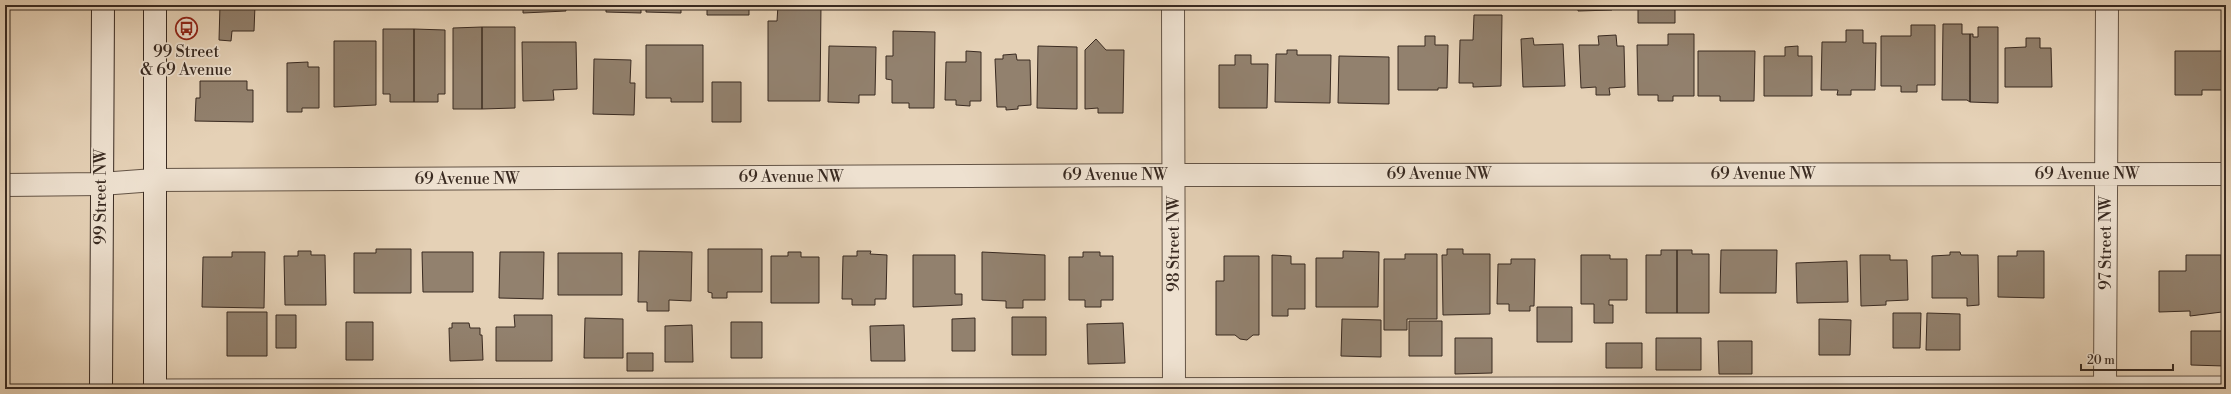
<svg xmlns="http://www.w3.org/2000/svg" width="2231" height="394" viewBox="0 0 2231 394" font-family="'Libre Bodoni',serif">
<rect width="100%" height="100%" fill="#e5d1b6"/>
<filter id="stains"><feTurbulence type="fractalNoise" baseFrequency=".005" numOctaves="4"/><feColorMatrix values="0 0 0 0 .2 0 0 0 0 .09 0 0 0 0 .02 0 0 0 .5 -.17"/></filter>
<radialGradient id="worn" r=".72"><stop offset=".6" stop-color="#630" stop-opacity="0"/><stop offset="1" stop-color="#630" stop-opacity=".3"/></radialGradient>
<path fill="#92816e" stroke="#392a21" d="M220 5H255L254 31H232L231 41 219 40Z
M338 5H377V6L338 7Z
M452 5H514V7Z
M523 5H565L566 11 523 13Z
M606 5H641V13L606 12Z
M646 5H681V13L646 12Z
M707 5H749V15H707Z
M778 5H821L820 101H768V21H777Z
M903 5H937V7Z
M1002 5H1029V9L1002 8Z
M1578 5H1611L1612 10 1578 11Z
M1638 5H1675V23H1638Z
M1717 5H1753V7H1717Z
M1819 5H1854V7H1819Z
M2193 5H2226V8H2193Z
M1474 15H1502L1501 86 1473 87V83H1459L1460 40H1473Z
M1943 24H1962V34H1970V102L1967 100H1942Z
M1911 25H1935V85H1917V92H1901V86H1881V36H1911Z
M482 27V109H453V28Z
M482 27H515V108L482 109Z
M1978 27H1998V103L1970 102V34H1973V37H1978Z
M383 29H414V102H390V94H383Z
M414 29 445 30V94H438V102H414Z
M1846 30H1863V43H1876L1875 90H1851V95H1837L1838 90H1821L1822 42H1846Z
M893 31 935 32 934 108H909V103H892V80L886 79V56H893Z
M1668 34H1694V96H1673V101H1658V95H1638L1637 45H1668Z
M1616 35 1617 46H1624L1625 87 1609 88 1610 95H1596V87L1581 88 1579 45H1599L1598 36Z
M1425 36H1435V45H1448L1447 88H1438V90H1398V46H1425Z
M1533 38 1534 45 1563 44 1565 86 1523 87 1521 39Z
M2026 38H2040V48H2051L2052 87H2005V48L2026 47Z
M1096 39 1106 50H1124L1123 113H1098V108L1085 109V50Z
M334 41H376V105L334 107Z
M522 42H576L577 89 553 90 554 100 523 101Z
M646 45H703V102H671V98H646Z
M829 46 876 47 875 95H859V103L828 102Z
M1038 46 1077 47V109L1037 108Z
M1798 46V56H1812V96H1764V56H1785V47Z
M1287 50H1297V55H1331L1330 103 1275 102 1276 54H1287Z
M966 51 981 52V101H970V106L956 105V100H945L946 62H966Z
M1698 51H1755L1754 101H1720V96H1698Z
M2175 51H2226V90H2202V95H2175Z
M1016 54 1017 60H1030L1031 105 1018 106V109L1006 110V107H997L995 59H1003V55Z
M1235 55H1251V64H1268L1267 108H1219V65H1235Z
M1339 56 1389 57V104L1338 103Z
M594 59 631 60 630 83H635L634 115 593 114Z
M308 62V67H319V108H302V112H287V63Z
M200 81H247V90H253V122L195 121 196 98H200Z
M712 82H741V122H712Z
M376 249H411V293H354V253H376Z
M708 249H762V292H727V298H712V293L708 292Z
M1447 249H1463V254H1490V314L1443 315 1442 255H1447Z
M1661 250H1677V313H1646V255H1661Z
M1677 250H1692V254H1709V313H1677Z
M1721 250H1777L1776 293H1720Z
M298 251H311V255H325L326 305H285L284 256H298Z
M639 251 692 252 691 301 669 300V311H647V302H638Z
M857 251H871L870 254 887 255 886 299H875V305H852V299H842L843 256H857Z
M1343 251 1379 252 1378 307H1316V258H1343Z
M2017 251H2044V298L1998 297V256H2017Z
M232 252H265L264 308 202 307 203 257H232Z
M422 252H473V292H423Z
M500 252H544L543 299 499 298Z
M788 252H801V257H819V303H771V256H788Z
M982 252 1045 255V300H1023V308H1006V301L982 300Z
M1083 252H1100V256H1113V300H1101V307H1085V300H1069V257H1083Z
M1950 252H1960L1961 255H1978L1979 305 1967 306V298H1932V256L1950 255Z
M558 253H622V295H558Z
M1405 254H1437V319H1407V330H1384V259H1405Z
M913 255H955V294H962V305L913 307Z
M1272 255 1291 256V264H1305V309H1288V316H1272Z
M1581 255H1610V259H1627V300H1609V305H1613V323H1594V304H1581Z
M1860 255H1890V260H1907L1908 300 1886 301V305L1861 306Z
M2186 255H2221L2222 312 2190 316V311L2159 312V271H2186Z
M1224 256H1259V335H1253L1247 340 1240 339 1235 335H1216V281H1224Z
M1511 259H1535L1534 306H1530V311H1509V304H1497L1498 264H1511Z
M1847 261 1848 302 1797 303 1796 263Z
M1537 307H1572V342H1537Z
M227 312H267V356H227Z
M1893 313H1921L1920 348H1893Z
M1927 313 1960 314V350H1926Z
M276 315H296V348H276Z
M514 315H552V361H496V327H515Z
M1012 317H1046V355H1012Z
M585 318 623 319V358H584Z
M975 318V351H952V319Z
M1342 319 1381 320V357L1341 356Z
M1819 319 1851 320 1850 355H1819Z
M1409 321H1442V356H1409Z
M346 322H373V360H346Z
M731 322H762V358H731Z
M452 323H469L470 328H480V335H482L483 360 450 361 449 328H452Z
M1123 323 1125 363 1088 364 1087 324Z
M692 325 693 362H665V326Z
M904 325 905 361H871L870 326Z
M2191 331H2224V366L2191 365Z
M1455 338H1492V373L1455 374Z
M1656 338H1701V370H1656Z
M1718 341H1752V374H1719Z
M1606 343H1642V368H1606Z
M627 353H653V371H627Z"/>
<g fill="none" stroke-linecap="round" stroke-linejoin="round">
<defs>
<path id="lane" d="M155 388 2226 385"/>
<path id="street" d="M1173 5 1174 386
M5 185 101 184 154 180 1174 175 2226 174
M2105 385 2107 5"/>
<path id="secondary" d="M155 5V389
M101 389 103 5"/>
</defs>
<use href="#lane" stroke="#645446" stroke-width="19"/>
<use href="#street" stroke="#645446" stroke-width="24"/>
<use href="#secondary" stroke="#392a21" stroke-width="24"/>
<use href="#lane" stroke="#eee1d0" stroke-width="17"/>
<use href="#street" stroke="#eee1d0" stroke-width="22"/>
<use href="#secondary" stroke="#eee1d0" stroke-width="22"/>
</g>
<defs>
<symbol id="bus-ring" viewBox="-11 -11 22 22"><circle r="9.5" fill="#eee1d0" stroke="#8f2418" stroke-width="1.5"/><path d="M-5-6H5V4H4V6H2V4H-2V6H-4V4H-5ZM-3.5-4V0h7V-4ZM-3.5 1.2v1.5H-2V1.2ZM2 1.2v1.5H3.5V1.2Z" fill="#8f2418"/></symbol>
</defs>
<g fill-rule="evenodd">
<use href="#bus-ring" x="174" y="16" width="25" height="25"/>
</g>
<g text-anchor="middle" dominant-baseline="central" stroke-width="3.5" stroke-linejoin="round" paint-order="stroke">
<g font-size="16" fill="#392a21" stroke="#eee1d0">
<text x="186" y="52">99 Street<tspan x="186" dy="18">&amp; 69 Avenue</tspan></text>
</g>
<g font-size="16" fill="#392a21" stroke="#eee1d0">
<text x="1439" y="174">69 Avenue NW</text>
<text x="1763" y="174">69 Avenue NW</text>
<text x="2087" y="174">69 Avenue NW</text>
<text x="1115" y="175">69 Avenue NW</text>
<text x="791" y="177">69 Avenue NW</text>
<text x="467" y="179">69 Avenue NW</text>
<text transform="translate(101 197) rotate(-90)">99 Street NW</text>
<text transform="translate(2106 243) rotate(-90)">97 Street NW</text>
<text transform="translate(1174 244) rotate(-90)">98 Street NW</text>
</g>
</g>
<rect width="2231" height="394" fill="none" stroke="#e5d1b6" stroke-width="20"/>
<rect x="6" y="6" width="2219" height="382" fill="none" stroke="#392a21" stroke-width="2"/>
<rect x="10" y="10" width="2211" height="374" fill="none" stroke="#392a21"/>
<path d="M2081 364v6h92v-6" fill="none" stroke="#392a21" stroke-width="2"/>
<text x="2087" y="364" font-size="12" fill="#392a21" stroke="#eee1d0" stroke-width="3" paint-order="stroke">20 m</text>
<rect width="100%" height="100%" filter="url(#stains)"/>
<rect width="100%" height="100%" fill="url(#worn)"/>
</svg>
